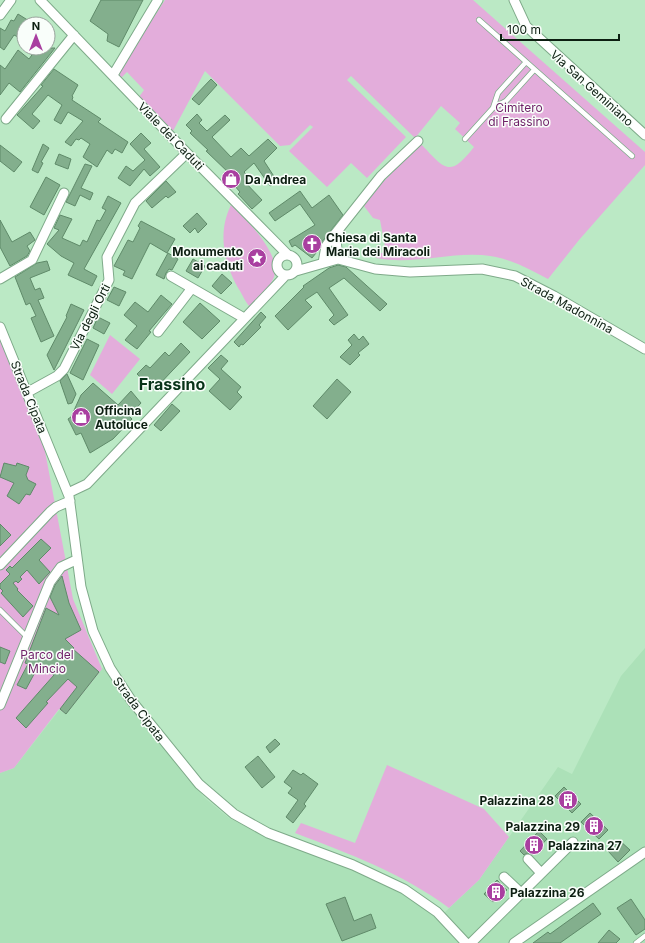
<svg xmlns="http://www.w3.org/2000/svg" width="645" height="943" viewBox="0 0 645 943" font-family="Inter,sans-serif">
<rect width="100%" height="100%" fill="#bbe9c5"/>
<path fill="#ace1b8" d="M645 648V943H468L444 913 479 880 558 767 572 774 621 676Z
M104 666 184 775 205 798 229 818 263 835 351 867 402 894 422 905 463 943H0V773L14 768 60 709 66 714Z"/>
<path fill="#e3addb" d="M165 0H473L645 152V165L579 240 548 279C532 271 515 261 496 257 457 249 417 266 376 258L377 254 386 252 380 220 373 218 364 206 369 197 420 143C445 169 449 179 474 147L455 129 460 123 441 106 415 138 351 76 347 80 406 137 367 178 351 163 327 187 289 151 313 127 310 125 290 145 280 146 205 71 173 131 139 97 144 90 127 72 121 78 117 74Z
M231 205C246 219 282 254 274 277 269 289 259 298 250 307 246 303 243 296 240 291 224 265 217 233 231 205Z
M0 327 44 446 73 599 102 669 66 714 59 709 14 768 0 773Z
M110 335 140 359 112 394 90 375Z
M387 765 484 809 509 837 479 880 449 908C402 873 350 854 295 833L301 823 355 843Z"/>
<path fill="#83af8d" stroke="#5f8a69" d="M101 0H143L119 47 107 41 108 34 90 21Z
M18 14 34 24H24L22 34 20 33 18 37 14 35 4 50 0 47V28L5 31 11 20 14 21Z
M37 48H55L20 92 9 83 0 95V65L5 69 18 50 29 59Z
M54 69 78 85 72 96 73 97 72 100 101 119 98 122 128 142 122 153 115 149 112 154 107 150 97 167 83 157 90 144 81 138 79 140 76 139 71 146 65 142 83 121 68 112 61 124 54 120 62 105 48 95 32 114 40 121 33 129 17 115 43 86 41 85Z
M211 79 217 85 199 105 192 99Z
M197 114 202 120 199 123 207 131 225 115 230 120 212 137 231 157 241 148 249 156 268 139 277 148 264 161 277 181 270 186 254 163 244 172 249 177 244 181 262 200 252 209 238 194 240 192 228 178 231 175 206 151 208 150 190 133 192 131 186 125Z
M141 133 151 143 144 149 160 167 150 176 144 169 130 186 118 178 126 166 133 171 145 160 130 144Z
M43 144 49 148 41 162 43 163 38 173 32 170Z
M0 145 22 162 14 172 0 161Z
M59 154 71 159 68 169 55 164Z
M85 164 92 166 81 188 93 193 90 200 80 195 75 206 66 202Z
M46 177 60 185 44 215 30 207Z
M166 181 176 192 168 198 166 196 152 208 146 201Z
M300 191 312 208 329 195 343 215 321 243 320 248 312 258 295 245 292 247 289 241 315 225 300 204 275 221 269 213Z
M108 196 121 203 84 269 97 276 92 286 68 275 74 263 61 256 47 244 59 230 54 228 60 215 72 219 62 238 80 246 83 240 87 242 97 220 100 221 106 210 102 208Z
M197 213 207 224 198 233 195 228 190 233 183 226Z
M0 220 12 242 30 232 35 240 27 246 30 251 27 256 10 266 0 247Z
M141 221 175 239 167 253 150 243 132 279 123 275 125 271 114 266 128 240 133 242 140 228 138 226Z
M168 253 178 259 172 270 169 269 166 273 164 279 156 275Z
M193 259 205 266 198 278 186 271Z
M47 261 50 270 30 278 35 290 40 288 44 298 38 300 54 336 41 342 31 318 36 316 30 303 26 305 15 277 37 263Z
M338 265 346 267 387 304 380 311 344 278 329 288 348 315 334 325 329 320 334 315 317 292 305 300 312 307 288 330 275 316 304 287 303 286 329 268Z
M222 274 232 283 221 294 212 286Z
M114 287 126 292 119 306 107 300Z
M161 295 172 304 149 331 151 332 137 349 125 340 137 326 124 315 135 302 148 312Z
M200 303 220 321 202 339 183 322Z
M71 304 84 310 54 370 47 355 67 317 66 316Z
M261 312 266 317 259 325 261 327 243 345 241 344 239 347 234 342Z
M98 317 110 323 104 334 93 328Z
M354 334 359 340 363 336 369 344 358 353 360 355 350 365 340 357 352 345 348 340Z
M87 339 99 345 83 380 70 373Z
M181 343 190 352 154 390 137 374 146 365 150 368 165 352 169 356Z
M221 355 228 361 221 369 241 387 237 392 242 397 230 410 209 391 220 379 208 368Z
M67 374 76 394 72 403 68 404 60 381Z
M337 379 351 392 327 419 313 406Z
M93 383 118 405 131 391 141 403 129 416 132 419 113 439 90 453 81 433 76 435 68 419 71 417 81 395Z
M172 404 180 411 161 431 154 425Z
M4 463 16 466 17 463 29 467 26 475 28 480 36 484 30 495 26 494 19 504 7 496 14 483 0 477Z
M0 524 11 535 0 546Z
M41 539 51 548 39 560 50 572 39 584 27 570 20 577 22 579 18 583 16 581 13 583 18 589 17 590 33 606 23 617 1 593 3 591 0 588V584L10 574 6 570 10 566 12 568Z
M62 576 69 603 81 630 65 639 74 648 73 649 99 672 66 714 60 709 77 687 68 679 46 702 48 703 26 728 16 718 54 675 39 665 26 689 17 685 28 664 25 663 46 608 59 615 50 597 55 585Z
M0 647 10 651 5 664 0 662Z
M275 739 280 744 270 753 266 747Z
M258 756 275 777 262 788 245 767Z
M293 770 301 775 303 773 318 784 304 804 306 806 293 823 286 817 298 800 288 793 292 788 284 782Z
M564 787 581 804 572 813 555 796Z
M590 813 608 830 599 839 581 822Z
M539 831 547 839 532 855 527 853 524 855 520 851Z
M619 840 630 850 618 862 608 851Z
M497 880 507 890 493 902 484 894Z
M345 897 354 921 371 914 376 928 342 941 326 904Z
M631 899 645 920V929L636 935 617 908Z
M593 903 601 914 560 943H533L548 932 550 934Z
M609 930 620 939 616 943H598Z"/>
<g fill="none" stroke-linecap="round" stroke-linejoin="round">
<defs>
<path id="lane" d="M479 20 632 156
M493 108 498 93 526 62
M465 139 493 108 506 101 534 70
M0 610 27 637
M636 943 645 936"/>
<path id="street" d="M40 0 187 153 288 255
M514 0 526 26 645 135
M0 15 11 0
M113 75 158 0
M6 119 74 35
M277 265a10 10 0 1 1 20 0a10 10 0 1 1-20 0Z
M338 259 336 239 339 231
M323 263 326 246 331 239 381 176 418 141
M296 271 338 259 375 269 410 272 482 269 515 276 554 296 645 349
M171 276 244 318
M0 279 32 260 64 193
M0 327 69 496 81 587 93 631 110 668 131 700 199 784 234 814 268 833 353 865 404 889 437 912 466 943
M158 332 192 288
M28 392 57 376 64 369 109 280 107 257 135 203 187 153
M68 493 87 484 286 275
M0 565 50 512 56 507 70 501
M0 705 50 582 61 567 76 560
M528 859 541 873
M504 877 521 893
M471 943 573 842
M514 943 645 852"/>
</defs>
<use href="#lane" stroke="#7eaa89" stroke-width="6"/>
<use href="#street" stroke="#7eaa89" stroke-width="11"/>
<use href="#lane" stroke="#fff" stroke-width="4.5"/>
<use href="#street" stroke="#fff" stroke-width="9"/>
</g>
<defs>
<symbol id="shop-disc" viewBox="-11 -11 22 22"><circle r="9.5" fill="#a93fa0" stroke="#f9fefa"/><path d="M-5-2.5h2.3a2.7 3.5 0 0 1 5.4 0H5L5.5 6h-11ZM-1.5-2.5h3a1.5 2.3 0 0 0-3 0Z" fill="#fff"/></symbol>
<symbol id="church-disc" viewBox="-11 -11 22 22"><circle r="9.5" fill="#a93fa0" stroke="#f9fefa"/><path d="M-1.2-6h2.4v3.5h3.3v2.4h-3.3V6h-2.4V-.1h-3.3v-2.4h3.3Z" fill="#fff"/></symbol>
<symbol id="sight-disc" viewBox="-11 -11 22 22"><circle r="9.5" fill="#a93fa0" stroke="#f9fefa"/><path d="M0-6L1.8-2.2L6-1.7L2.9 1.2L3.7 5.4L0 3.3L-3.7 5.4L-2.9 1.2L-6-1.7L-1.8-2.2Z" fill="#fff"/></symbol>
<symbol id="building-disc" viewBox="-11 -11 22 22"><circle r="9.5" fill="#a93fa0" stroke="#f9fefa"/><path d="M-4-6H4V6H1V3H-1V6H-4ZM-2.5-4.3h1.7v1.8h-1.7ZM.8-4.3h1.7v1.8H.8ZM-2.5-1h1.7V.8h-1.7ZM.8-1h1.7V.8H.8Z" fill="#fff"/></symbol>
</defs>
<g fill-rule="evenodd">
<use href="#shop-disc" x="220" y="168" width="22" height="22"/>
<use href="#church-disc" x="301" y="233" width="22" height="22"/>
<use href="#sight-disc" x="246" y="247" width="22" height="22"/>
<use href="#shop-disc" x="70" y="406" width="22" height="22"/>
<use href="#building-disc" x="557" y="789" width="22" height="22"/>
<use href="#building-disc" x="583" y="815" width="22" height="22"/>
<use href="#building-disc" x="523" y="834" width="22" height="22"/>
<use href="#building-disc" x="485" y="881" width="22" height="22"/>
</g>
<g text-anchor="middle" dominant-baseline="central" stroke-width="3" stroke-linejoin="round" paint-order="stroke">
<g font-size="12" fill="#0c1e11" stroke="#f9fefa">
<text transform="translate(592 88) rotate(42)">Via San Geminiano</text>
<text transform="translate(171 136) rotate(46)">Viale dei Caduti</text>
<text transform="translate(567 305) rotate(29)">Strada Madonnina</text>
<text transform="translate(90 317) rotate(-63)">Via degli Orti</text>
<text transform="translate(29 397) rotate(68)">Strada Cipata</text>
<text transform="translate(139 709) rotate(53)">Strada Cipata</text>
</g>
<g font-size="12" fill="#6e1f67" stroke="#f9fefa">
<text x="519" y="107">Cimitero<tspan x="519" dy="14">di Frassino</tspan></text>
<text x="47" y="654">Parco del<tspan x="47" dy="14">Mincio</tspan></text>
</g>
<g font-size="12" font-weight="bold" fill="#0c1e11" stroke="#f9fefa" text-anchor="start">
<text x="245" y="179">Da Andrea</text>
<text x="326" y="237">Chiesa di Santa<tspan x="326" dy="14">Maria dei Miracoli</tspan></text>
<text x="243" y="251" text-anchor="end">Monumento<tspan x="243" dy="14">ai caduti</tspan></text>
<text x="95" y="410">Officina<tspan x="95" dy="14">Autoluce</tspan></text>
<text x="554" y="800" text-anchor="end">Palazzina 28</text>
<text x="580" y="826" text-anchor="end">Palazzina 29</text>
<text x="548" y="845">Palazzina 27</text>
<text x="510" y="892">Palazzina 26</text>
</g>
<g font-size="16" font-weight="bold" fill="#073318" stroke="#f9fefa">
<text x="172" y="384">Frassino</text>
</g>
</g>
<g transform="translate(36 36)"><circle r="19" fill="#f9fefa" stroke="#9aa49d"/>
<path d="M0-3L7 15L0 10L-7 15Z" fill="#a93fa0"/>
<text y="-6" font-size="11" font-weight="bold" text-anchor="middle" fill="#0c1e11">N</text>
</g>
<path d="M501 34v6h118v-6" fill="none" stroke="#0c1e11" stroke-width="2"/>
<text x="507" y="34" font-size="12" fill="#0c1e11" stroke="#f9fefa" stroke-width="3" paint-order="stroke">100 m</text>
</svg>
